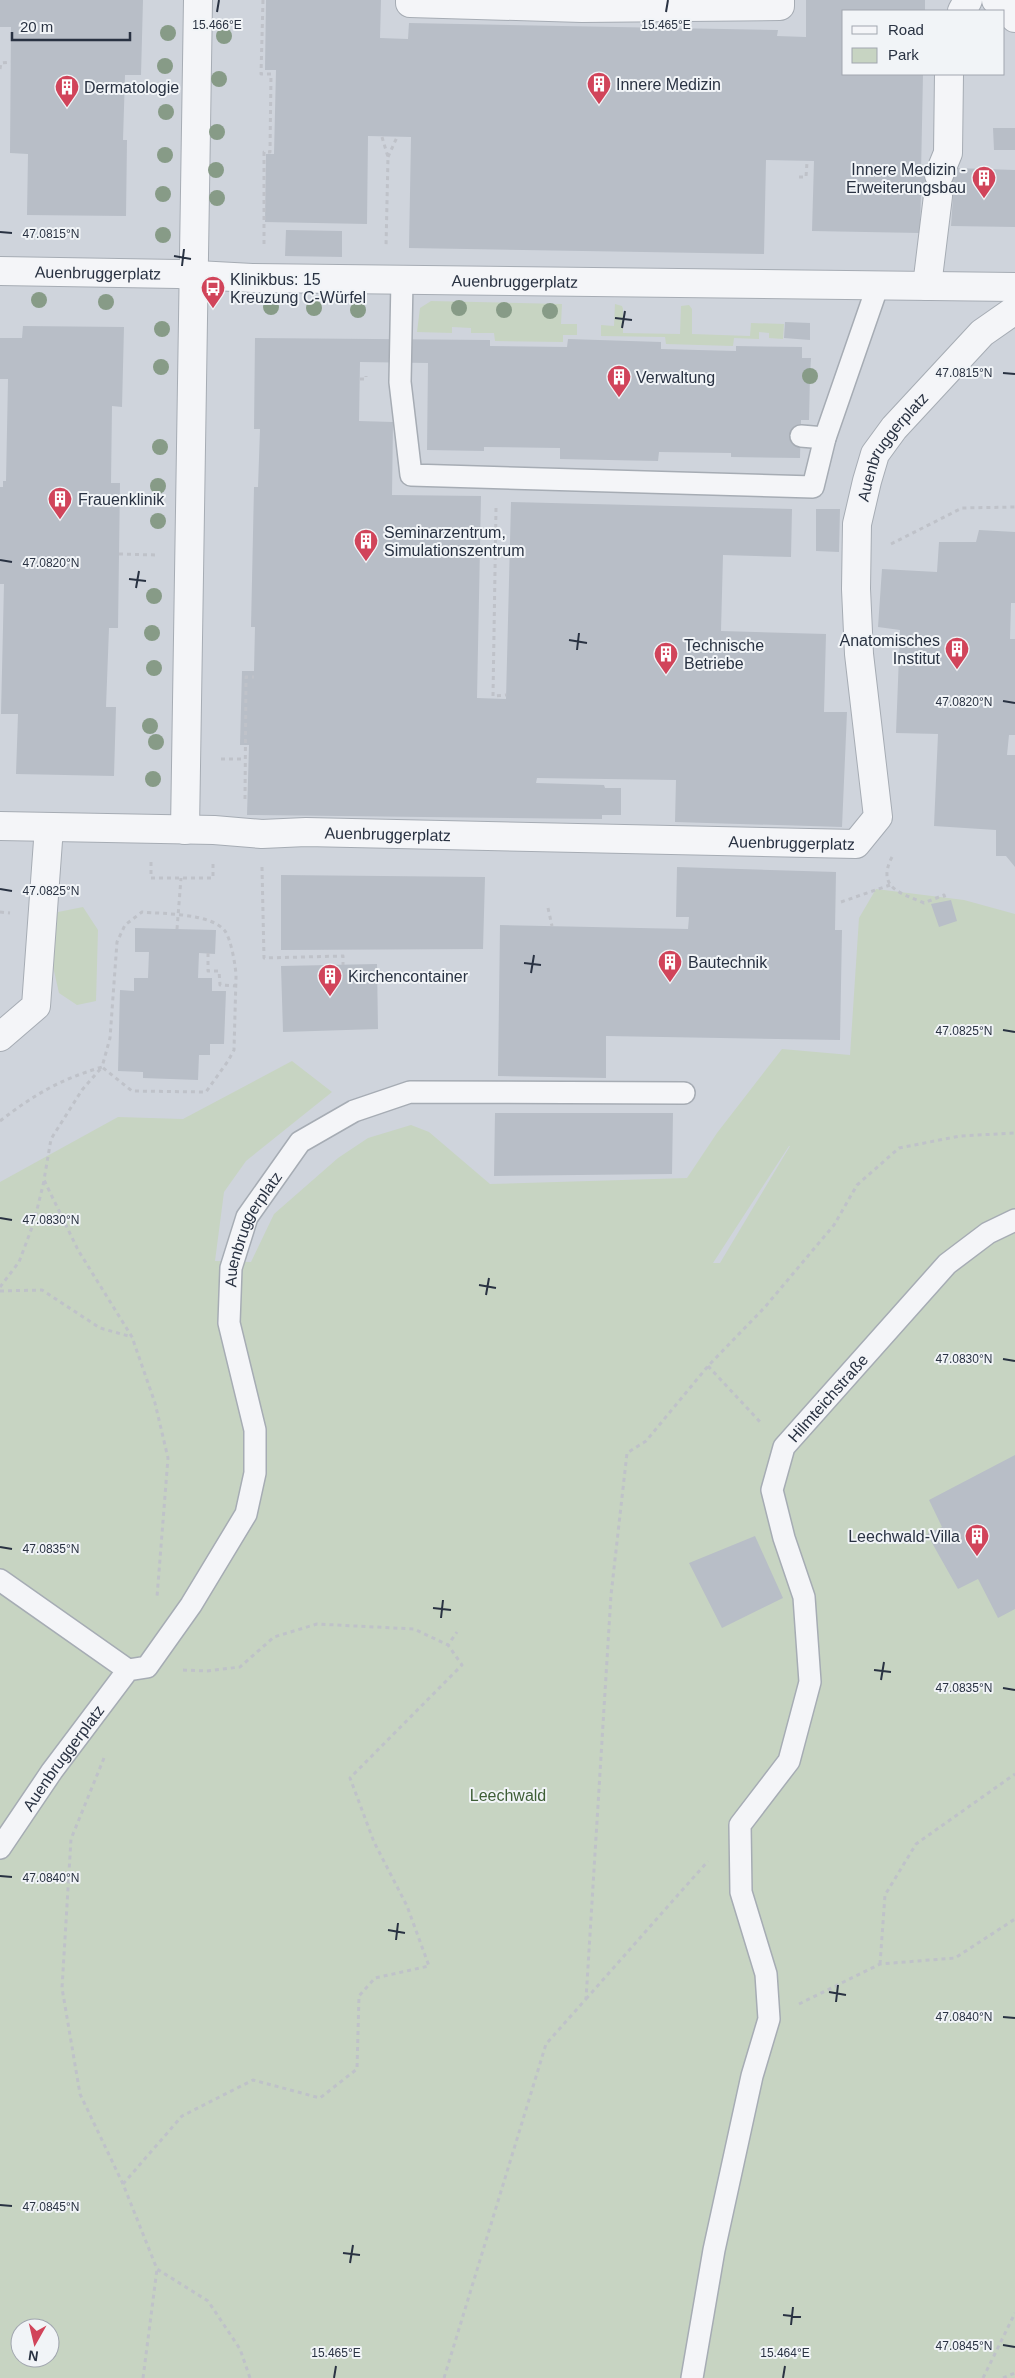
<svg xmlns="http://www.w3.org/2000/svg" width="1015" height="2378" viewBox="0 0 1015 2378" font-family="Arial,sans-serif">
<rect width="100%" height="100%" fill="#e1e5ea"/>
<path fill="#cfd4dc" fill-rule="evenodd" d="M0 0H1015V993L424 2378H0ZM844 11H1004V74H844ZM20 2328H50V2358H20Z"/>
<path fill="#c7d4c2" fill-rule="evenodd" d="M431 301 562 304 561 324H577V335H563V342L495 341 494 333H471V328L452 327V333L417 332 420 308Z
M615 304 622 306 623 309V333L680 334 681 306 689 305 692 309V334L750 336 751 323 784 324 783 339 769 338V333L759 332V339L734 338 733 346 666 344 665 337 601 336V325L614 326Z
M876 889 964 900 1015 914V2378H0V1182L118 1117 183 1119 292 1061 332 1092 246 1161 224 1192 215 1261 251 1262 274 1214 338 1158 368 1138 411 1125 429 1132 490 1184 687 1178 717 1133 782 1049 850 1055 859 918ZM790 1146 720 1263H713L789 1146ZM20 2328H50V2358H20Z
M83 907 98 930 96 1001 77 1005 59 993 49 949 58 912Z"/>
<path fill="#b8bec7" d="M0 0H143L141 75H125L123 140H127L126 216 27 215 28 154 10 153 11 27H0Z
M266 0H381L380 38 408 39 409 23 778 30 777 36 806 37V0H925V11H844V74H923L921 174 954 177 955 168 1015 170V227L951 226 953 197 921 194 920 233 812 231 814 161 766 160 764 254 409 248 411 137 368 136 367 224 265 222 266 154H274L276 70H265Z
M993 128H1015V150H994Z
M286 230 342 231V257L285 256Z
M785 322 810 323V340L784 338Z
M23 326 124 327 122 407 112 406 111 483H120L118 628H109L106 707H116L114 776 16 774 18 714H1L4 584H0V487H3V481H6L8 379H0V338H22Z
M255 338 490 340V346L567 347 568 339 661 342V349L736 351V346L802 347V358H811L810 376 809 420H801L800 458 731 457V453L659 452 658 461 560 459V448L484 447V451L427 450 428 363 360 362 359 421 393 422 392 495 481 496 477 698 506 699 511 502 792 509 791 557 723 555 721 631 826 634 824 712H847L842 827 675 822 676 780 537 778 536 783 604 785 605 788H621V815H602V819L247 815 249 745H240L242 671H254L255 627H251L254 487H258L260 429H254Z
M816 509H840L839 552 816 551Z
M979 530 1015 532V603H1011L1010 639H1015V735H1009L1007 755H1015V867L1006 856H996V830L934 826 938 734 896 733 900 630 878 627 882 569 937 572 939 542H976Z
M677 867 836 872 835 930H842L840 1040 606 1036V1078L498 1076 500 925 688 929 689 917H676Z
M281 875 485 877 483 949 281 950Z
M951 900 957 921 939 927 931 904Z
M135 928 216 930 215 954 199 953 198 978H212V991H226L224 1044H210V1055H199L198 1080 143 1078V1072L118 1071 120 990 134 991V978H148L149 952H135Z
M377 964 378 1029 283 1032 281 966Z
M495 1113H673L672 1174 494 1176Z
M1015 1455V1609L998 1618 978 1579 958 1589 927 1534 942 1527 929 1500Z
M755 1536 783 1598 722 1628 689 1563Z"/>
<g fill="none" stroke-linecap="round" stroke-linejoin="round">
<defs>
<g id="lane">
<path d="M402 280 400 382 411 475 813 487 825 438 878 285"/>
<path d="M801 436 825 438"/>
<path d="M0 1580 128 1670"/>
<path id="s1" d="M0 1848 52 1771 128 1670 147 1667 191 1605 246 1514 255 1473V1430L229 1323 231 1268 247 1217 300 1142 354 1111 410 1092 684 1093"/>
<path id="s2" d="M692 2378 714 2250 752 2076 769 2019 766 1974 741 1892 740 1825 789 1761 810 1682 804 1597 784 1538 772 1490 784 1447 947 1264 988 1233 1015 1220"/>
</g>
<g id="street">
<path d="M410 0V3L582 8 780 6V0"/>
<path d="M996 0 1015 18"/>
<path d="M962 11 968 0"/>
<path d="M939 175 948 153 949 74"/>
<path id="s3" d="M0 271 178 274 252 278 1015 287"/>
<path d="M927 286 938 196"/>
<path id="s4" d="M0 826 214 830 262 834 306 832 856 844 878 817 859 654 856 589 857 524 867 481 875 454 894 428 982 333 1015 310"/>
<path d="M185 830 198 0"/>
<path d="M0 1037 36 1006 49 827"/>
</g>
</defs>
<use href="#lane" stroke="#a6acb4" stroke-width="24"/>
<use href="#street" stroke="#a6acb4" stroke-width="30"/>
<path stroke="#bfc2c9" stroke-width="3" stroke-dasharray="4 4" stroke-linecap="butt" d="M263 0 261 74H271L270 152H264V244
M0 69 1 63 11 62
M382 137 388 157 386 247
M388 157 397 137
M799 177H806L807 162
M360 379H366V376
M496 508 493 696 506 695
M891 544 962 508 1015 507
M119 554 156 555
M221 759H245
M245 799 246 677H254
M892 857C876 888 901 893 924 903L944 895 946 901
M151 862V878H213V864
M262 867 264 958 343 956V965
M841 902 890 885
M548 908 552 926
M0 912 10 913
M177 929 181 878
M208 953V971H219L220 985 236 986
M0 1121C35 1094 59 1080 102 1067L110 1038 117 942 125 925 142 912C163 914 211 913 225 931 231 939 236 967 236 977L234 1050 228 1061 206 1092 132 1091 102 1067 82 1090 51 1139 44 1180 78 1250 132 1337 155 1403 168 1458 157 1597
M0 1287 19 1262 34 1222 44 1181
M0 1291 42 1290 100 1328 132 1337
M708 1366 762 1424
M183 1670 207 1671 240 1667 274 1637 317 1624 414 1629 448 1645
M104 1758 71 1839 62 1988 80 2094 123 2184 157 2269 208 2301 240 2349 250 2378
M880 1964 885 1895 916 1844 1015 1774
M586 1999 708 1861
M799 2004 880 1964 955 1958 1015 1919
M123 2184 182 2116 253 2080 320 2098 357 2069 359 1996 375 1978 429 1966 407 1906 374 1842 350 1778 462 1665 448 1645 457 1632
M143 2378 157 2269
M444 2378 546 2044 586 1999 611 1595 627 1453 646 1441 708 1366 765 1307 834 1225 857 1185 899 1148 960 1136 1015 1133
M983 2378 1015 2313
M1003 2378 1015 2373"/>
<use href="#lane" stroke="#f4f5f8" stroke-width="21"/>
<use href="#street" stroke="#f4f5f8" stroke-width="28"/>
</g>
<g fill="#879b87">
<circle cx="168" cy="33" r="8"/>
<circle cx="224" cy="36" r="8"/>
<circle cx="165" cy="66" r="8"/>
<circle cx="219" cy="79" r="8"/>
<circle cx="166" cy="112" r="8"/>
<circle cx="217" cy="132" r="8"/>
<circle cx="165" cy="155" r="8"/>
<circle cx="216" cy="170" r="8"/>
<circle cx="163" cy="194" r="8"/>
<circle cx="217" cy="198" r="8"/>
<circle cx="163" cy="235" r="8"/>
<circle cx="39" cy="300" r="8"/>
<circle cx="106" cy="302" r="8"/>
<circle cx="271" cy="307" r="8"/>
<circle cx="314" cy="308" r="8"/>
<circle cx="459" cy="308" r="8"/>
<circle cx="358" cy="310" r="8"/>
<circle cx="504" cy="310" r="8"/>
<circle cx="550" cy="311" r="8"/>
<circle cx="162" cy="329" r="8"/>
<circle cx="161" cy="367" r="8"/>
<circle cx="810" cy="376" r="8"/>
<circle cx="160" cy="447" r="8"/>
<circle cx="158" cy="486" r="8"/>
<circle cx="158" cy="521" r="8"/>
<circle cx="154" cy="596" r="8"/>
<circle cx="152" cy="633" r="8"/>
<circle cx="154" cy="668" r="8"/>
<circle cx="150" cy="726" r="8"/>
<circle cx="156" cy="742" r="8"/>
<circle cx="153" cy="779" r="8"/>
</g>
<path fill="none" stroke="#293242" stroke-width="2" d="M217 12 219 0M666 12 668 0M0 232 12 233M174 256 191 259M182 266 184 249M615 318 632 320M622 328 625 311M1003 373 1015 374M0 560 12 562M129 579 146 581M136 588 139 571M569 640 587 643M577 650 579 633M1003 701 1015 703M0 889 12 891M524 963 541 965M531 973 534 955M1003 1030 1015 1032M0 1218 12 1220M479 1285 496 1288M486 1295 489 1278M1003 1359 1015 1361M0 1547 12 1549M433 1608 451 1610M441 1618 443 1600M874 1670 891 1672M881 1680 884 1662M1003 1688 1015 1690M0 1876 12 1877M388 1930 405 1933M396 1940 398 1923M829 1992 846 1995M836 2002 838 1985M1003 2017 1015 2018M0 2205 12 2206M343 2253 360 2255M350 2263 353 2245M783 2315 801 2317M791 2325 793 2307M1003 2345 1015 2347M334 2378 336 2366M783 2378 785 2366"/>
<defs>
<symbol id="building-pin" viewBox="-11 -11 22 30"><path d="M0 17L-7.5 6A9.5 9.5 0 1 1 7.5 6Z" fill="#d1445a" stroke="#f1f4f7"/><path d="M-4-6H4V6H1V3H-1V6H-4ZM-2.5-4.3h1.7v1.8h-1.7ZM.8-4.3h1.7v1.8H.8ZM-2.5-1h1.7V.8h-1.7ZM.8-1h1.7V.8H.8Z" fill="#fff"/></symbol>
<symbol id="bus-pin" viewBox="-11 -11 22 30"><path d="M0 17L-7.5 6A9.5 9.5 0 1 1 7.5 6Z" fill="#d1445a" stroke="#f1f4f7"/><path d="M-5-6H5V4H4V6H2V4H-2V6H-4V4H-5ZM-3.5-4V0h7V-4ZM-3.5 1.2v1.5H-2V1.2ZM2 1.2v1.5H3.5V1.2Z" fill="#fff"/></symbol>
</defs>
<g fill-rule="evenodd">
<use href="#building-pin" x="585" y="70" width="28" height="38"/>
<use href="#building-pin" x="53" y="73" width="28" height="38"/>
<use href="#building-pin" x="970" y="164" width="28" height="38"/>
<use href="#bus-pin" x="199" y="274" width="28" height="38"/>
<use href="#building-pin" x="605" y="363" width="28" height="38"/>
<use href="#building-pin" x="46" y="485" width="28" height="38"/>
<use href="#building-pin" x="352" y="527" width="28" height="38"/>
<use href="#building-pin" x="943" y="635" width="28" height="38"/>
<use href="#building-pin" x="652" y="640" width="28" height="38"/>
<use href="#building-pin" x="656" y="948" width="28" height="38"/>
<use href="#building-pin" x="316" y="962" width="28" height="38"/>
<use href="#building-pin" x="963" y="1522" width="28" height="38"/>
</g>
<g text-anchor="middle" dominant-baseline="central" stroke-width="4" stroke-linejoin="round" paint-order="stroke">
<g font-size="16" fill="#293242" stroke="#f1f4f7" text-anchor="start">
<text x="616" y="84">Innere Medizin</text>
<text x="84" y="87">Dermatologie</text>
<text x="966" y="169" text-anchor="end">Innere Medizin -<tspan x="966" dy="18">Erweiterungsbau</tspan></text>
<text x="230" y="279">Klinikbus: 15<tspan x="230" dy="18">Kreuzung C-Würfel</tspan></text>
<text x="636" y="377">Verwaltung</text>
<text x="78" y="499">Frauenklinik</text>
<text x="384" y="532">Seminarzentrum,<tspan x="384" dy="18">Simulationszentrum</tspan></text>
<text x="940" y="640" text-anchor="end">Anatomisches<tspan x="940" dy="18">Institut</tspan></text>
<text x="684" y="645">Technische<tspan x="684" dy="18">Betriebe</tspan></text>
<text x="688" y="962">Bautechnik</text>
<text x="348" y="976">Kirchencontainer</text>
<text x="960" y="1536" text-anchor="end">Leechwald-Villa</text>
</g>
<g font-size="16" fill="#293242" stroke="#f1f4f7">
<text stroke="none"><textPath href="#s3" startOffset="98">Auenbruggerplatz</textPath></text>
<text stroke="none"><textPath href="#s3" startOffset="515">Auenbruggerplatz</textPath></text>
<text stroke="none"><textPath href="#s4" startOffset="1272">Auenbruggerplatz</textPath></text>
<text stroke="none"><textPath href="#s4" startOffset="388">Auenbruggerplatz</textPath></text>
<text stroke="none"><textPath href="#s4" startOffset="792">Auenbruggerplatz</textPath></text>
<text stroke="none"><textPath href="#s1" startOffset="715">Auenbruggerplatz</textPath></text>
<text stroke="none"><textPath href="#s2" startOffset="1035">Hilmteichstraße</textPath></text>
<text stroke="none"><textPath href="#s1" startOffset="110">Auenbruggerplatz</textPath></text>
</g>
<g font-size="16" fill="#3e5e36" stroke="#f1f4f7">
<text x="508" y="1795">Leechwald</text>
</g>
</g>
<g font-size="12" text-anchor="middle" fill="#293242" stroke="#f1f4f7" stroke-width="4" stroke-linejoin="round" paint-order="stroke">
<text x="217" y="29">15.466°E</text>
<text x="666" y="29">15.465°E</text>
<text x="51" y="238">47.0815°N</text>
<text x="964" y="377">47.0815°N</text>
<text x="51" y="567">47.0820°N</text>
<text x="964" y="706">47.0820°N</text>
<text x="51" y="895">47.0825°N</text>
<text x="964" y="1035">47.0825°N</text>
<text x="51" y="1224">47.0830°N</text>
<text x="964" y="1363">47.0830°N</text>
<text x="51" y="1553">47.0835°N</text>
<text x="964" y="1692">47.0835°N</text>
<text x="51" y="1882">47.0840°N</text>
<text x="964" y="2021">47.0840°N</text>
<text x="51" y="2211">47.0845°N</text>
<text x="964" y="2350">47.0845°N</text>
<text x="336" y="2357">15.465°E</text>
<text x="785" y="2357">15.464°E</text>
</g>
<rect x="842" y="10" width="162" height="65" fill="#f1f4f7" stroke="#a1a6af"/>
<rect x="852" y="26" width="25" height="8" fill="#f4f5f8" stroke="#a1a6af"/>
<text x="888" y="35" font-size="15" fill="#293242">Road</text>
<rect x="852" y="48" width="25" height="15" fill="#c7d4c2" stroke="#a1a6af"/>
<text x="888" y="60" font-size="15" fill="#293242">Park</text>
<g transform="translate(35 2343) rotate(188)"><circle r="24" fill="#f1f4f7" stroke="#a1a6af"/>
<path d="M0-4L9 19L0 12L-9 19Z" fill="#d1445a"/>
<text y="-8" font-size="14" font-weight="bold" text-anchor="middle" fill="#293242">N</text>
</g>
<path d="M12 32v8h118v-8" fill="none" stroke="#293242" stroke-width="2.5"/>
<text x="20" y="32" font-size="15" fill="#293242" stroke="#f1f4f7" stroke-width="4" paint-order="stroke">20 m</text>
</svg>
